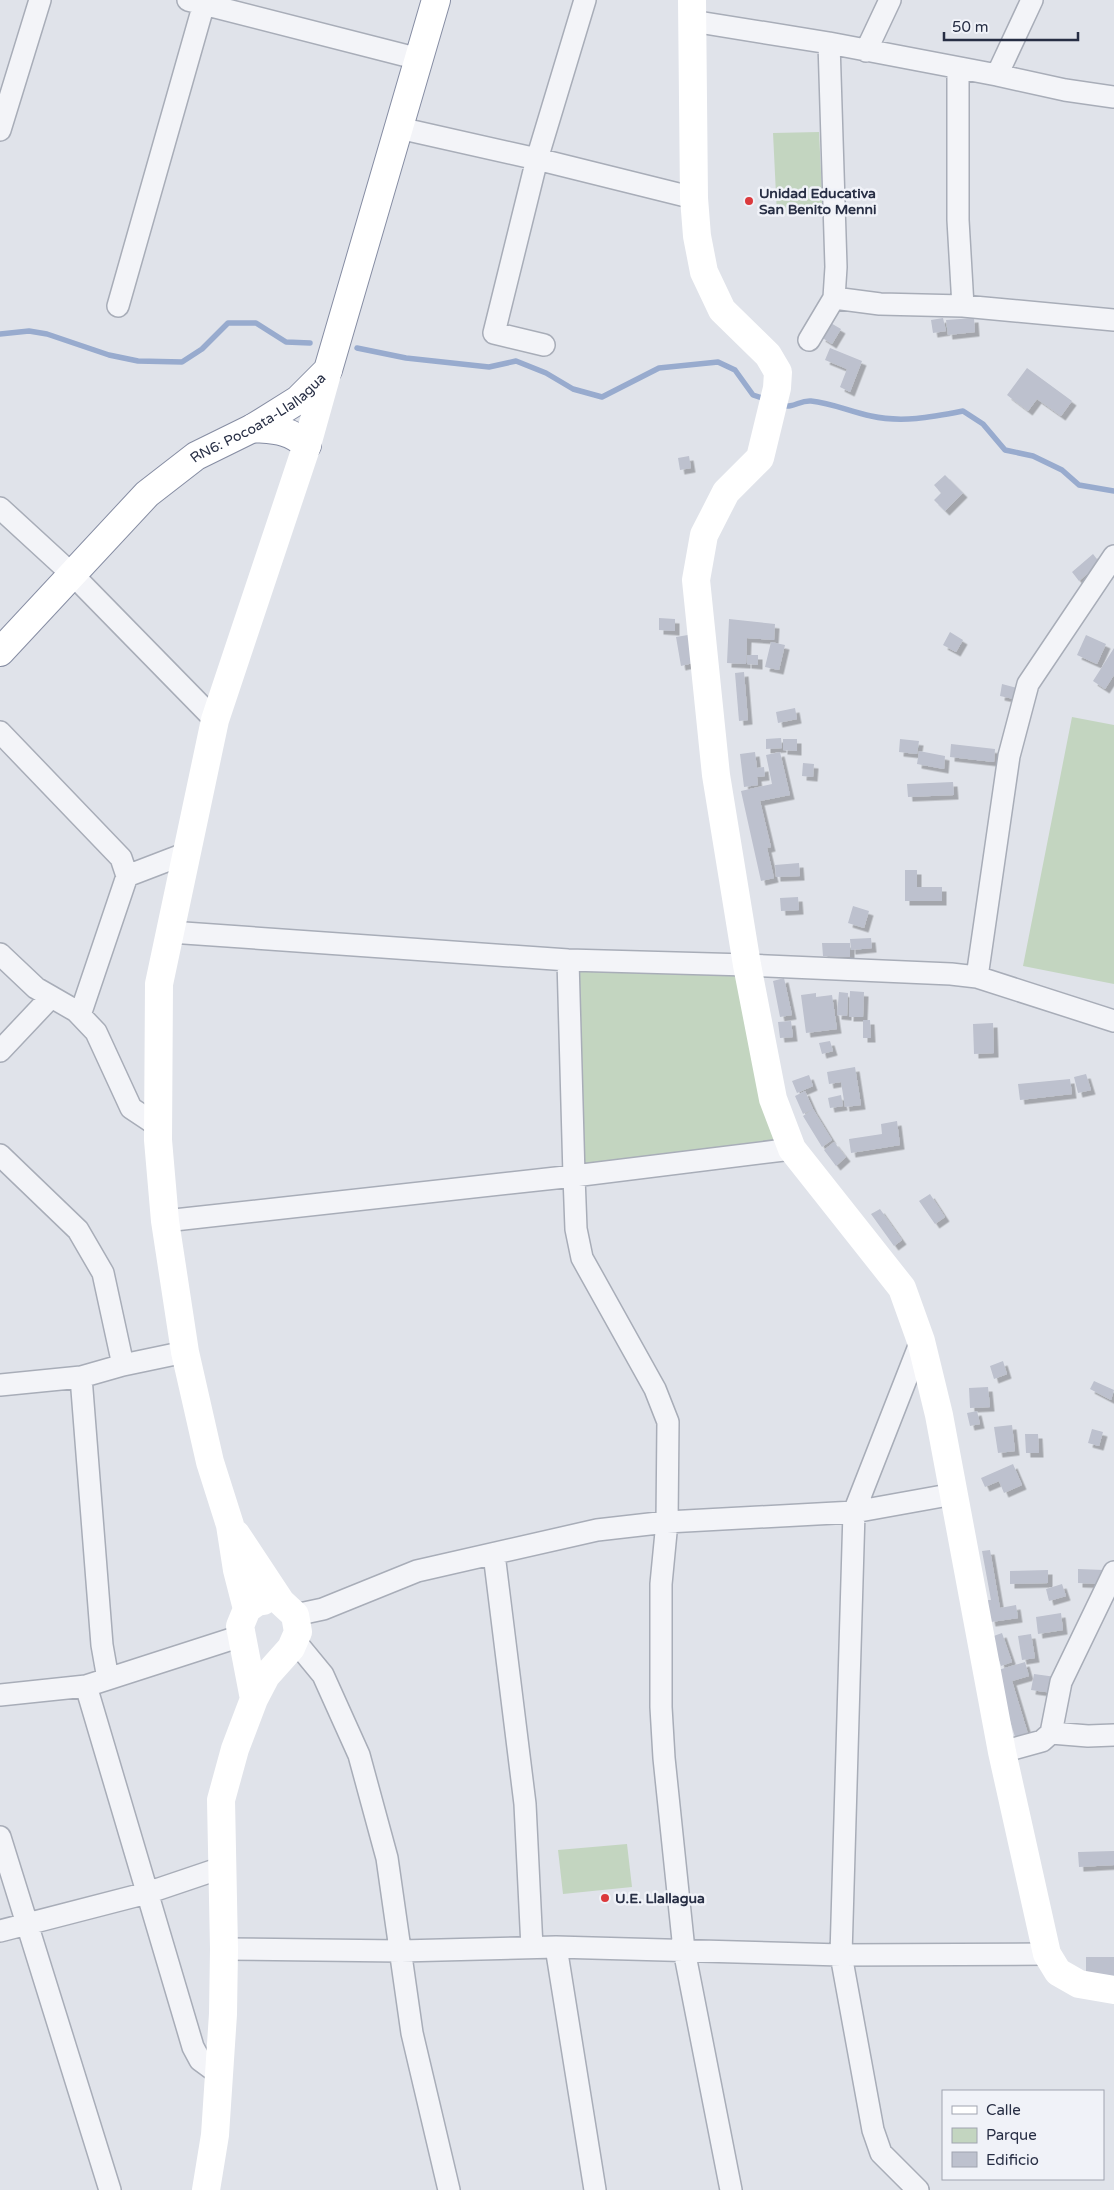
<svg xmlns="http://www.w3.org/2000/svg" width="1114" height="2190" viewBox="0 0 1114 2190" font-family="'Varela Round',sans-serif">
<defs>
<filter id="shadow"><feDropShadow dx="4.5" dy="4.5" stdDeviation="0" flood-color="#0004"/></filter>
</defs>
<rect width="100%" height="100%" fill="#e0e3ea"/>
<path fill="#c3d5c0" d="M819 132 823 213 777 215 773 133Z
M1072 717 1114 725V984L1023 966Z
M568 960 747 965 792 1149 574 1176Z
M627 1844 632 1887 563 1894 558 1850Z"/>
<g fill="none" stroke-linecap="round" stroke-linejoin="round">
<path stroke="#98abce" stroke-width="5.5" d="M0 334 29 331 47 334 109 355 138 361 182 362 202 349 228 323H256L286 342 310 343
M357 348 406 358 489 367 516 361 546 373 573 389 602 397 659 368 718 362 735 370 753 395 768 400
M781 405C794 409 799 400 811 401 832 403 851 412 871 416 902 423 932 417 963 411L983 424 1005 450 1033 456 1062 470 1079 485 1114 491"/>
</g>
<path fill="#bdc1ce" filter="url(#shadow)" d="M943 318 946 331 933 333 931 320Z
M974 318 975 332 948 335 946 320Z
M829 322 841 329 832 344 821 337Z
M830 348 862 361 850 392 840 387 847 369 825 360Z
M1027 368 1072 401 1061 416 1037 399 1028 411 1007 395Z
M689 456 691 468 680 470 678 458Z
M945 475 963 493 945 511 934 500 941 493 934 485Z
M1093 554 1100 563 1079 581 1072 572Z
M659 618 675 619V631L659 630Z
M729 619 775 624 774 640 747 638 746 664 727 663Z
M950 632 963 640 956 652 943 645Z
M688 635 693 663 681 666 676 637Z
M1086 635 1106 644 1097 664 1077 655Z
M771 642 785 645 779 670 765 667Z
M1114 648V675L1105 689 1093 681Z
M747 655H758V665L747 664Z
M744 672 748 720 739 721 735 673Z
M1002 684 1017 688 1014 699 1000 696Z
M795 708 797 719 778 723 776 712Z
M781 738 782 748 766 749V739Z
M783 739H797V751L783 750Z
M900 739 919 741 917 754 899 752Z
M951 744 995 749 994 762 950 757Z
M919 751 945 756 944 769 917 764Z
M755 752 757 768 764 767 765 776 757 777 758 785 744 787 740 754Z
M780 752 790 795 760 801 771 847 767 848 774 878 761 881 741 791 772 784 766 755Z
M803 763 814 764 813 777 802 776Z
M953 782 954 795 908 797 907 784Z
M799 863 800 876 776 877 775 865Z
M905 870H917V887H942V901H905Z
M798 897 799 910 781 911 780 898Z
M853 906 869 911 864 928 848 923Z
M871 938 872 948 851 950 850 939Z
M822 943H850V957L823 956Z
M784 978 792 1015 780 1017 773 981Z
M850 991 864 992 863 1017H849Z
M839 992 848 993 847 1016 837 1015Z
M816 993V997L832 995 837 1029 806 1033 801 995Z
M863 1020H870L871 1038H863Z
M791 1021 793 1037 780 1038 778 1022Z
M993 1023 994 1053 974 1054 973 1024Z
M830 1041 833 1051 822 1054 819 1043Z
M855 1067 861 1105 845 1107 841 1082 829 1084 827 1072Z
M1086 1074 1091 1090 1078 1093 1074 1077Z
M809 1075 813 1086 797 1093 792 1081Z
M1070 1079 1072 1094 1020 1100 1018 1084Z
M805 1091 813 1109 803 1114 795 1096Z
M841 1095 843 1106 830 1108 828 1098Z
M813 1109 832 1140 822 1147 803 1116Z
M897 1121 900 1145 851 1153 849 1139 882 1134 881 1124Z
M834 1142 846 1157 836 1166 824 1150Z
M930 1194 945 1217 935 1224 919 1201Z
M880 1209 902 1240 894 1246 871 1214Z
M1003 1361 1007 1374 994 1379 990 1366Z
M1094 1381 1114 1390 1111 1400 1090 1389Z
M988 1387 990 1407 970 1408 969 1388Z
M977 1411 980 1424 970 1426 967 1413Z
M1012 1425 1015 1451 998 1453 994 1427Z
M1092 1429 1103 1432 1099 1446 1088 1443Z
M1025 1434H1038L1039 1453H1026Z
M1013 1464 1022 1485 1004 1493 999 1481 985 1487 981 1478Z
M990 1550 1000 1608 1016 1605 1018 1618 991 1622 987 1600H991L982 1551Z
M1078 1569 1104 1570V1584L1078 1583Z
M1048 1570V1583L1010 1584V1571Z
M1062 1584 1066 1596 1049 1601 1046 1589Z
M1061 1613 1063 1630 1038 1634 1036 1617Z
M1002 1633 1012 1662 1001 1666 991 1637Z
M1031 1634 1035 1658 1022 1660 1018 1636Z
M1025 1662 1029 1676 1012 1681 1028 1734 1015 1737 995 1671Z
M1034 1674 1056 1677 1053 1693 1031 1690Z
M1114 1851V1865L1079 1867 1078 1852Z
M1086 1957H1114V1976H1086Z"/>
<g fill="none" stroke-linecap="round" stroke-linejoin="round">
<defs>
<path id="street" d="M188 0 419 59
M692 21 829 43 997 75 1065 90 1114 97
M829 43 836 267 834 298
M866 51 890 0
M958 69V220L963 306
M997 75 1032 0
M399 128 537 159 694 198
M0 130 40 0
M118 306 205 0
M809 340 834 298 880 304 963 306 1114 320
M544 345 494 333 537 159 585 0
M0 508 73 575 215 720
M0 732 121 858 127 876 80 1015
M127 876 187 853
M170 932 568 960 747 965 951 974 977 977 1114 1021
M0 954 36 988 76 1011 96 1032 131 1108 158 1126
M568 960 574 1176 576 1229 582 1258 655 1389 668 1422 667 1522 661 1584V1707L664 1758 684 1950 731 2190
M977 977 1009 756 1028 684 1114 556
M0 1051 51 997
M0 1155 78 1230 103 1273 123 1365
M165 1221 574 1176 792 1149
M81 1377 102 1645 108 1679
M0 1385 81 1377 123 1365 185 1352
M494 1554 525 1804 532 1948
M295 1615 323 1609 417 1571 597 1530 667 1522 854 1512 954 1494
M295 1641 323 1675 359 1755 387 1858 412 2033 449 2190
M86 1686 193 2047 200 2060 219 2074
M0 1695 86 1686 241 1636
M1051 1733 1088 1736 1114 1735
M1002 1752 1042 1741 1051 1733 1061 1682 1114 1572
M0 1837 110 2190
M0 1931 147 1893 221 1868
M556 1947 595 2190
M224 1949 401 1951 556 1947 841 1955 1047 1954
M918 2190 881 2153 873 2130 841 1955 854 1512 921 1341"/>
<g id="highway">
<path d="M253 428C276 430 288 429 307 445"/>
<path id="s1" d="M0 652 147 494 196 456 253 428 298 400 328 370 436 0"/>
</g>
</defs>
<use href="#street" stroke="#a8adb8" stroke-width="24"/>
<use href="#highway" stroke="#868da3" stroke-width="30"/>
<use href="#street" stroke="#f3f4f8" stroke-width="21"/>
<path stroke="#fff" stroke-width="28" d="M692 0 694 198 697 236 704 272 722 310 768 355 778 372 777 388 760 458 726 492 704 535 696 580 716 775 747 965 773 1099 792 1149 902 1288 921 1341 939 1415 1002 1752 1047 1954 1058 1972 1079 1984 1114 1990
M247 1609 237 1570 230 1525 210 1462 185 1352 165 1221 158 1140 159 984 215 720 307 445 328 370
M254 1699 240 1626 247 1609 257 1602 263 1601
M206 2190 215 2135 223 2014 224 1949 221 1800 235 1749 254 1699 266 1676 291 1648 298 1632 295 1615 281 1602 236 1534"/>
<use href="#highway" stroke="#fff" stroke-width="28"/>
</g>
<g fill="#db393c" stroke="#f0f2f8" stroke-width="2">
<circle cx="749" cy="201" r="5"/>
<circle cx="605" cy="1898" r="5"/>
</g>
<g text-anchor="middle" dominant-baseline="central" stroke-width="5" stroke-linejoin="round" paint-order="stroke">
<g font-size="14" font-weight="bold" fill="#272e44" stroke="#f0f2f8" text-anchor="start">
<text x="759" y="193">Unidad Educativa<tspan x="759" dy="16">San Benito Menni</tspan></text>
<text x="615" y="1898">U.E. Llallagua</text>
</g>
<g font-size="14" fill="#272e44" stroke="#f0f2f8">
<text stroke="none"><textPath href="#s1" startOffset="351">RN6: Pocoata-Llallagua</textPath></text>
</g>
</g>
<rect x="942" y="2090" width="162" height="90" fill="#f0f2f8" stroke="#a0a4b0"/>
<rect x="952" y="2106" width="25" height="8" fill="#ffffff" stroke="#a0a4b0"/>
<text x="986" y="2115" font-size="15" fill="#272e44">Calle</text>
<rect x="952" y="2128" width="25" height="15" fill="#c3d5c0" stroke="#a0a4b0"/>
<text x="986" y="2140" font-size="15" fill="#272e44">Parque</text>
<rect x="952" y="2152" width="25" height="15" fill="#bdc1ce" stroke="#a0a4b0"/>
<text x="986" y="2165" font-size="15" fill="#272e44">Edificio</text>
<path d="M944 32v8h134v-8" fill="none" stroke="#272e44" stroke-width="2.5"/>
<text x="952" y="32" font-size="15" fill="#272e44" stroke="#f0f2f8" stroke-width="4" paint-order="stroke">50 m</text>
</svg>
